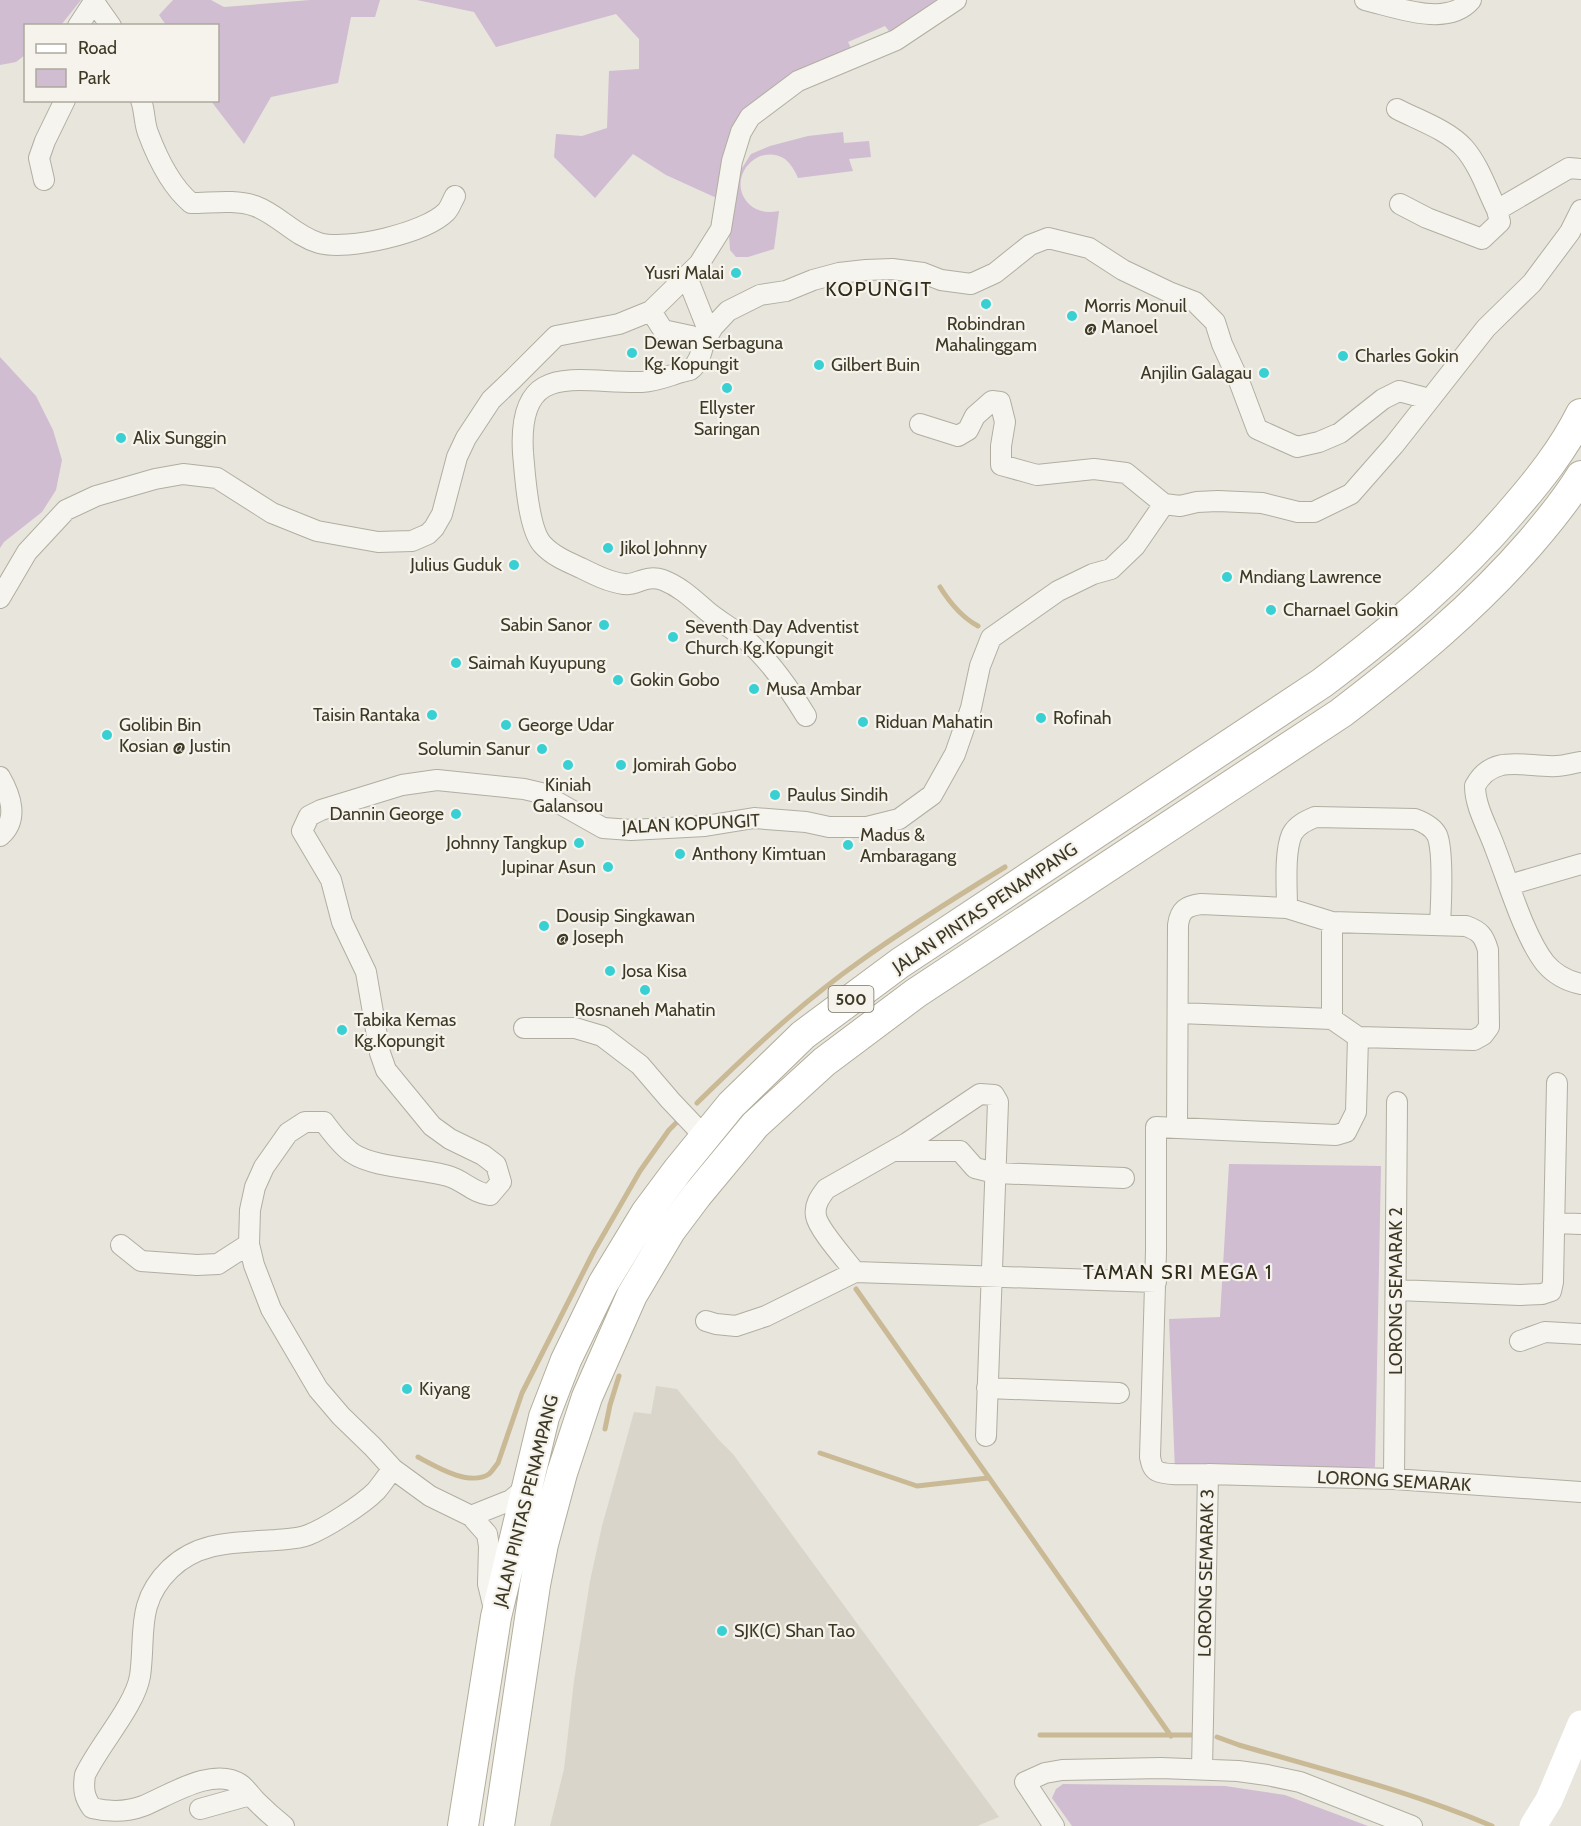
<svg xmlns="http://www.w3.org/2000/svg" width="1581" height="1826" viewBox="0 0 1581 1826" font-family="Cabin,sans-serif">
<rect width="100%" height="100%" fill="#e7e5dc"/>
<path fill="#d9d5ca" d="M656 1386 677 1389 718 1439 733 1454 999 1817 977 1826H550L564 1769 574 1681 590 1581 602 1526 634 1412 651 1414Z"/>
<path fill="#d0bdd2" d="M0 0H81L61 25 26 26 25 55 16 62 0 65Z
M173 0H211L224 7 310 0H380L375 17H351L338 83 271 97 244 144 211 101 218 100V26L166 25 159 15Z
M417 0H938L940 4 892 35 885 26 848 42 852 50 764 99 721 200 666 175 633 154 595 198 554 157 556 134 582 136 607 128 609 71 639 69V39L616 14 496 47 474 12Z
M843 132 844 143 869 141 871 157 849 159 853 171 798 178C795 171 791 164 785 159 757 141 725 180 749 204 757 212 767 213 779 211L774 249 748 257H736L730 250 729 234 739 173 751 154 770 146 808 136Z
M0 357 36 396 53 430 62 460 56 490 42 512 4 542 0 548Z
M1229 1164 1381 1166 1375 1467 1175 1471 1169 1319 1220 1317Z
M1063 1784 1225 1786 1285 1795 1368 1826H1072L1052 1798 1056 1789Z"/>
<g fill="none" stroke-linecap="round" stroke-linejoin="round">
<path stroke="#cab995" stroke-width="5" d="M940 587C950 603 961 617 978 626
M697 1103C748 1053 801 1003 859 962 906 928 956 897 1005 867
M856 1289 1171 1736
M605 1429 610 1405 619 1376
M820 1453 917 1486 988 1478
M418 1457C435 1466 469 1487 489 1474 493 1471 495 1466 498 1463L522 1393 594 1251 640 1171 669 1130 682 1117
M1040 1735H1194
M1217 1737 1239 1745C1324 1770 1410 1791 1492 1826"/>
<defs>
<path id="street" d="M1365 0C1396 7 1447 28 1471 0
M94 2 111 26
M78 26 95 0
M141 100C145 111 144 123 148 133 157 157 172 187 191 203 212 203 235 199 255 206 279 215 295 236 319 243 348 251 425 233 446 212 450 208 452 201 455 196
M1397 109C1418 120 1448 130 1464 148 1479 165 1487 190 1497 210L1569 168 1581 169
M44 180 39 158 45 141 65 100
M1400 204 1427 218 1482 239 1500 222 1497 210
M687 277 706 325 713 327
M651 311 663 330 691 336 704 342 713 327 728 311 760 295 786 291 813 280 839 273 866 270 892 269 923 273 941 280 971 284 995 273 1030 245 1048 238 1089 248 1123 270 1169 292 1195 302 1215 322 1222 344 1239 381 1257 429 1297 447 1319 442 1340 433 1383 399 1399 391 1429 399
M704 342C702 351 699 364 690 370 688 371 684 371 682 372 668 376 657 381 642 382 579 384 517 357 523 453 525 475 528 530 543 545 553 556 568 562 581 568 595 575 609 582 624 584 636 586 645 574 663 580 681 587 693 599 707 611 719 621 732 628 744 638 769 659 789 688 806 716
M920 424 958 436 968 430 975 416 992 401 1000 402 1005 422 1001 446V465L1037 475 1094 469 1126 473 1164 504
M0 598 27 552 66 510 96 496 155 479 183 474 217 478 272 513 317 531 378 542 412 541 428 534 434 528 442 514 457 457 466 438 491 400 513 379 556 336 619 324 651 311 699 264 721 229 732 161 741 132 750 117 798 81 896 40 956 0
M1581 762C1573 763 1565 766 1557 766 1527 768 1493 752 1475 786 1475 807 1488 828 1495 848 1508 881 1524 936 1545 963 1555 975 1567 981 1581 984
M0 777C11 796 19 820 0 836
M1509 885 1581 864
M1287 908C1287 888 1284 852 1292 834 1297 825 1306 821 1315 817L1415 819C1423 822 1433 827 1437 835 1444 851 1441 906 1440 925
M1179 1013 1332 1019
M524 1028H575L602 1036 640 1065 670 1100 705 1137
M1177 1127 1178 925C1180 910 1186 906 1201 904L1287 908 1332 922V1019L1358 1037 1474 1040 1483 1035 1489 1027 1488 950C1484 936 1480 931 1466 926L1332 922
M897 1151H960L975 1168 995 1173 1124 1178
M1554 1223 1581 1224
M121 1245 141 1261 197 1265 218 1264 249 1244
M1397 1290 1520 1295 1542 1294 1551 1291 1553 1282 1557 1083
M706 1321 716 1324 736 1326 766 1316 855 1272
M1520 1341 1545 1332 1581 1334
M987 1388 1119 1393
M986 1436 998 1102 994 1095 980 1094 907 1143 826 1189C820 1197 814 1205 816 1216 818 1229 846 1260 855 1272L1156 1282
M1208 1474 1394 1479 1581 1492
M1394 1479 1397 1102
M471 1516 511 1500 528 1486
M494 1609 488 1584 489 1546 487 1534 471 1516 430 1496 393 1469 373 1447 341 1416 318 1389 271 1309 254 1265 249 1244 250 1210 255 1187 264 1167 288 1133 305 1122H324C332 1133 341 1145 352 1153 374 1168 421 1168 448 1176 463 1180 473 1193 490 1195L501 1182 496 1165 483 1155 450 1139 432 1126 386 1070 380 1053 366 972 342 922 331 880 302 831 309 816 321 810 402 785 437 780 524 789 541 793 603 828 631 830 705 826 754 818 806 822 829 827H867L899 819 932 795 955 754 971 708 980 666 991 638 1058 591 1093 574 1111 569 1135 546 1164 504 1180 506 1197 502 1218 501 1262 503 1298 512H1314L1351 494 1394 445 1486 328 1532 283 1570 232 1581 210
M1202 1769 1208 1474C1196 1474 1166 1476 1157 1471 1152 1468 1151 1462 1150 1457L1156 1251V1127L1336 1135 1346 1132 1356 1112 1358 1037
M200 1809 250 1795
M284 1826C274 1818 265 1810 256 1801 251 1796 246 1788 240 1784 213 1766 168 1796 143 1806 127 1812 109 1812 92 1808 84 1797 83 1789 85 1775 99 1745 135 1706 140 1676 146 1635 135 1603 170 1569 200 1540 237 1543 276 1540 286 1539 298 1539 308 1535 326 1528 362 1505 376 1491 382 1484 387 1476 393 1469
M1054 1826 1025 1782 1045 1773 1062 1770 1161 1768 1238 1771 1267 1775 1300 1782 1412 1826"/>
<path id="primary" d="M463 1826 496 1617 544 1417 566 1360 603 1284 646 1213 678 1170 731 1105 803 1035 900 963 1322 683C1391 631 1456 577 1512 511 1538 481 1563 450 1581 414
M499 1826 535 1585 543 1544 562 1473 587 1397 632 1295 670 1231 697 1195 755 1125 824 1062 916 993 1341 713C1409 661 1475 607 1531 542 1549 521 1567 499 1581 476"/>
</defs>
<use href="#street" stroke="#b1aea1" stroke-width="22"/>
<use href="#primary" stroke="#b3ae9b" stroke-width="32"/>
<use href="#street" stroke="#f5f4ef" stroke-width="20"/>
<path stroke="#fff" stroke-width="27" d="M1533 1826 1549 1800 1581 1724"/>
<use href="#primary" stroke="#fff" stroke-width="30"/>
</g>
<g fill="#39d0d4" stroke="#f5f3ec" stroke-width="2">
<circle cx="736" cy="273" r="6"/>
<circle cx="986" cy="304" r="6"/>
<circle cx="1072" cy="316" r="6"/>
<circle cx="632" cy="353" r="6"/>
<circle cx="1343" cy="356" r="6"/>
<circle cx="819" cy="365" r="6"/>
<circle cx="1264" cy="373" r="6"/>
<circle cx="727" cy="388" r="6"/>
<circle cx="121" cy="438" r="6"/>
<circle cx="608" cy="548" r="6"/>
<circle cx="514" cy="565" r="6"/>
<circle cx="1227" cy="577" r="6"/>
<circle cx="1271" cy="610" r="6"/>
<circle cx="604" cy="625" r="6"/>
<circle cx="673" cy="637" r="6"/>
<circle cx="456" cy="663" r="6"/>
<circle cx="618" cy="680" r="6"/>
<circle cx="754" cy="689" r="6"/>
<circle cx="432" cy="715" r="6"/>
<circle cx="1041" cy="718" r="6"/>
<circle cx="863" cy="722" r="6"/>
<circle cx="506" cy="725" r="6"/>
<circle cx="107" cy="735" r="6"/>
<circle cx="542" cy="749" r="6"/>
<circle cx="568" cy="765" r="6"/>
<circle cx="621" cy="765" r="6"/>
<circle cx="775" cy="795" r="6"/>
<circle cx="456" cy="814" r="6"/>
<circle cx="579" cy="843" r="6"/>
<circle cx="848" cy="845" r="6"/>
<circle cx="680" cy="854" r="6"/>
<circle cx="608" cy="867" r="6"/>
<circle cx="544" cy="926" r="6"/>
<circle cx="610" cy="971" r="6"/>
<circle cx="645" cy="990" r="6"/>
<circle cx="342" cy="1030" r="6"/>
<circle cx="407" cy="1389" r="6"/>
<circle cx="722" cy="1631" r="6"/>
</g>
<g text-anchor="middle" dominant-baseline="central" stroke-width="4.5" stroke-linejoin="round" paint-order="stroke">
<rect fill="#f5f3ec" stroke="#757161" stroke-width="1.5" x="828.5" y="986" width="45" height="26" rx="4.5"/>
<g font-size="16" font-weight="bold" fill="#3e3925">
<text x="851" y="999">500</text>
</g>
<g font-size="18" fill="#3e3925" stroke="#f5f3ec" text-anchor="start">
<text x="724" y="273" text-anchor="end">Yusri Malai</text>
<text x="1084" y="306">Morris Monuil<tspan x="1084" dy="21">@ Manoel</tspan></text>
<text x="986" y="324" text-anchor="middle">Robindran<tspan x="986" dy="21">Mahalinggam</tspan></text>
<text x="644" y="343">Dewan Serbaguna<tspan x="644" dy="21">Kg. Kopungit</tspan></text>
<text x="1355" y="356">Charles Gokin</text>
<text x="831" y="365">Gilbert Buin</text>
<text x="1252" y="373" text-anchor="end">Anjilin Galagau</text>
<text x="727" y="408" text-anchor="middle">Ellyster<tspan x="727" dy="21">Saringan</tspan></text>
<text x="133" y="438">Alix Sunggin</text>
<text x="620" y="548">Jikol Johnny</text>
<text x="502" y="565" text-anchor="end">Julius Guduk</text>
<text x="1239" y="577">Mndiang Lawrence</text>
<text x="1283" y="610">Charnael Gokin</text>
<text x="592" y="625" text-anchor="end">Sabin Sanor</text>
<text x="685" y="627">Seventh Day Adventist<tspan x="685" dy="21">Church Kg.Kopungit</tspan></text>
<text x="468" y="663">Saimah Kuyupung</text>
<text x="630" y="680">Gokin Gobo</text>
<text x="766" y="689">Musa Ambar</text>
<text x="420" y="715" text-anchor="end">Taisin Rantaka</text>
<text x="1053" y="718">Rofinah</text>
<text x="875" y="722">Riduan Mahatin</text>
<text x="119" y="725">Golibin Bin<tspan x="119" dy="21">Kosian @ Justin</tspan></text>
<text x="518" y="725">George Udar</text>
<text x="530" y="749" text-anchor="end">Solumin Sanur</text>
<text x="633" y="765">Jomirah Gobo</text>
<text x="568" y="785" text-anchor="middle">Kiniah<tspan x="568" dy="21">Galansou</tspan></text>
<text x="787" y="795">Paulus Sindih</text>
<text x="444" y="814" text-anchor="end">Dannin George</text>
<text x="860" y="835">Madus &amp;<tspan x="860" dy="21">Ambaragang</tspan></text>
<text x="567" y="843" text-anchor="end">Johnny Tangkup</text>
<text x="692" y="854">Anthony Kimtuan</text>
<text x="596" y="867" text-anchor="end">Jupinar Asun</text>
<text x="556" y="916">Dousip Singkawan<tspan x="556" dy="21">@ Joseph</tspan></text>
<text x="622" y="971">Josa Kisa</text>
<text x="645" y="1010" text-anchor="middle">Rosnaneh Mahatin</text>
<text x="354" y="1020">Tabika Kemas<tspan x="354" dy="21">Kg.Kopungit</tspan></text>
<text x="419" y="1389">Kiyang</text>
<text x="734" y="1631">SJK(C) Shan Tao</text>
</g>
<g font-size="18" fill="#3e3925" stroke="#f5f3ec">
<text transform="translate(691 824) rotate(-3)">JALAN KOPUNGIT</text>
<text transform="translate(985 908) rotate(-34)">JALAN PINTAS PENAMPANG</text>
<text transform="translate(1396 1291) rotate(-90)">LORONG SEMARAK 2</text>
<text transform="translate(1394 1481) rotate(3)">LORONG SEMARAK</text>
<text transform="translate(526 1501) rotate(-76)">JALAN PINTAS PENAMPANG</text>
<text transform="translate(1206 1573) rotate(-89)">LORONG SEMARAK 3</text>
</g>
<g font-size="20" letter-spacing="1.5" fill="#2f2b18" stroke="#f5f3ec">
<text x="879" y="289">KOPUNGIT</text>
<text x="1178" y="1272">TAMAN SRI MEGA 1</text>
</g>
</g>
<rect x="24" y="24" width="195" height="78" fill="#f5f3ec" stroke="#aca99c" stroke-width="1.5"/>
<rect x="36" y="44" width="30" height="9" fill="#ffffff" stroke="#aca99c" stroke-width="1.5"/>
<text x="78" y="54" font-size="18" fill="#3e3925">Road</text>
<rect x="36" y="69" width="30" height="18" fill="#d0bdd2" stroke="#aca99c" stroke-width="1.5"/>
<text x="78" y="84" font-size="18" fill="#3e3925">Park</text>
</svg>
